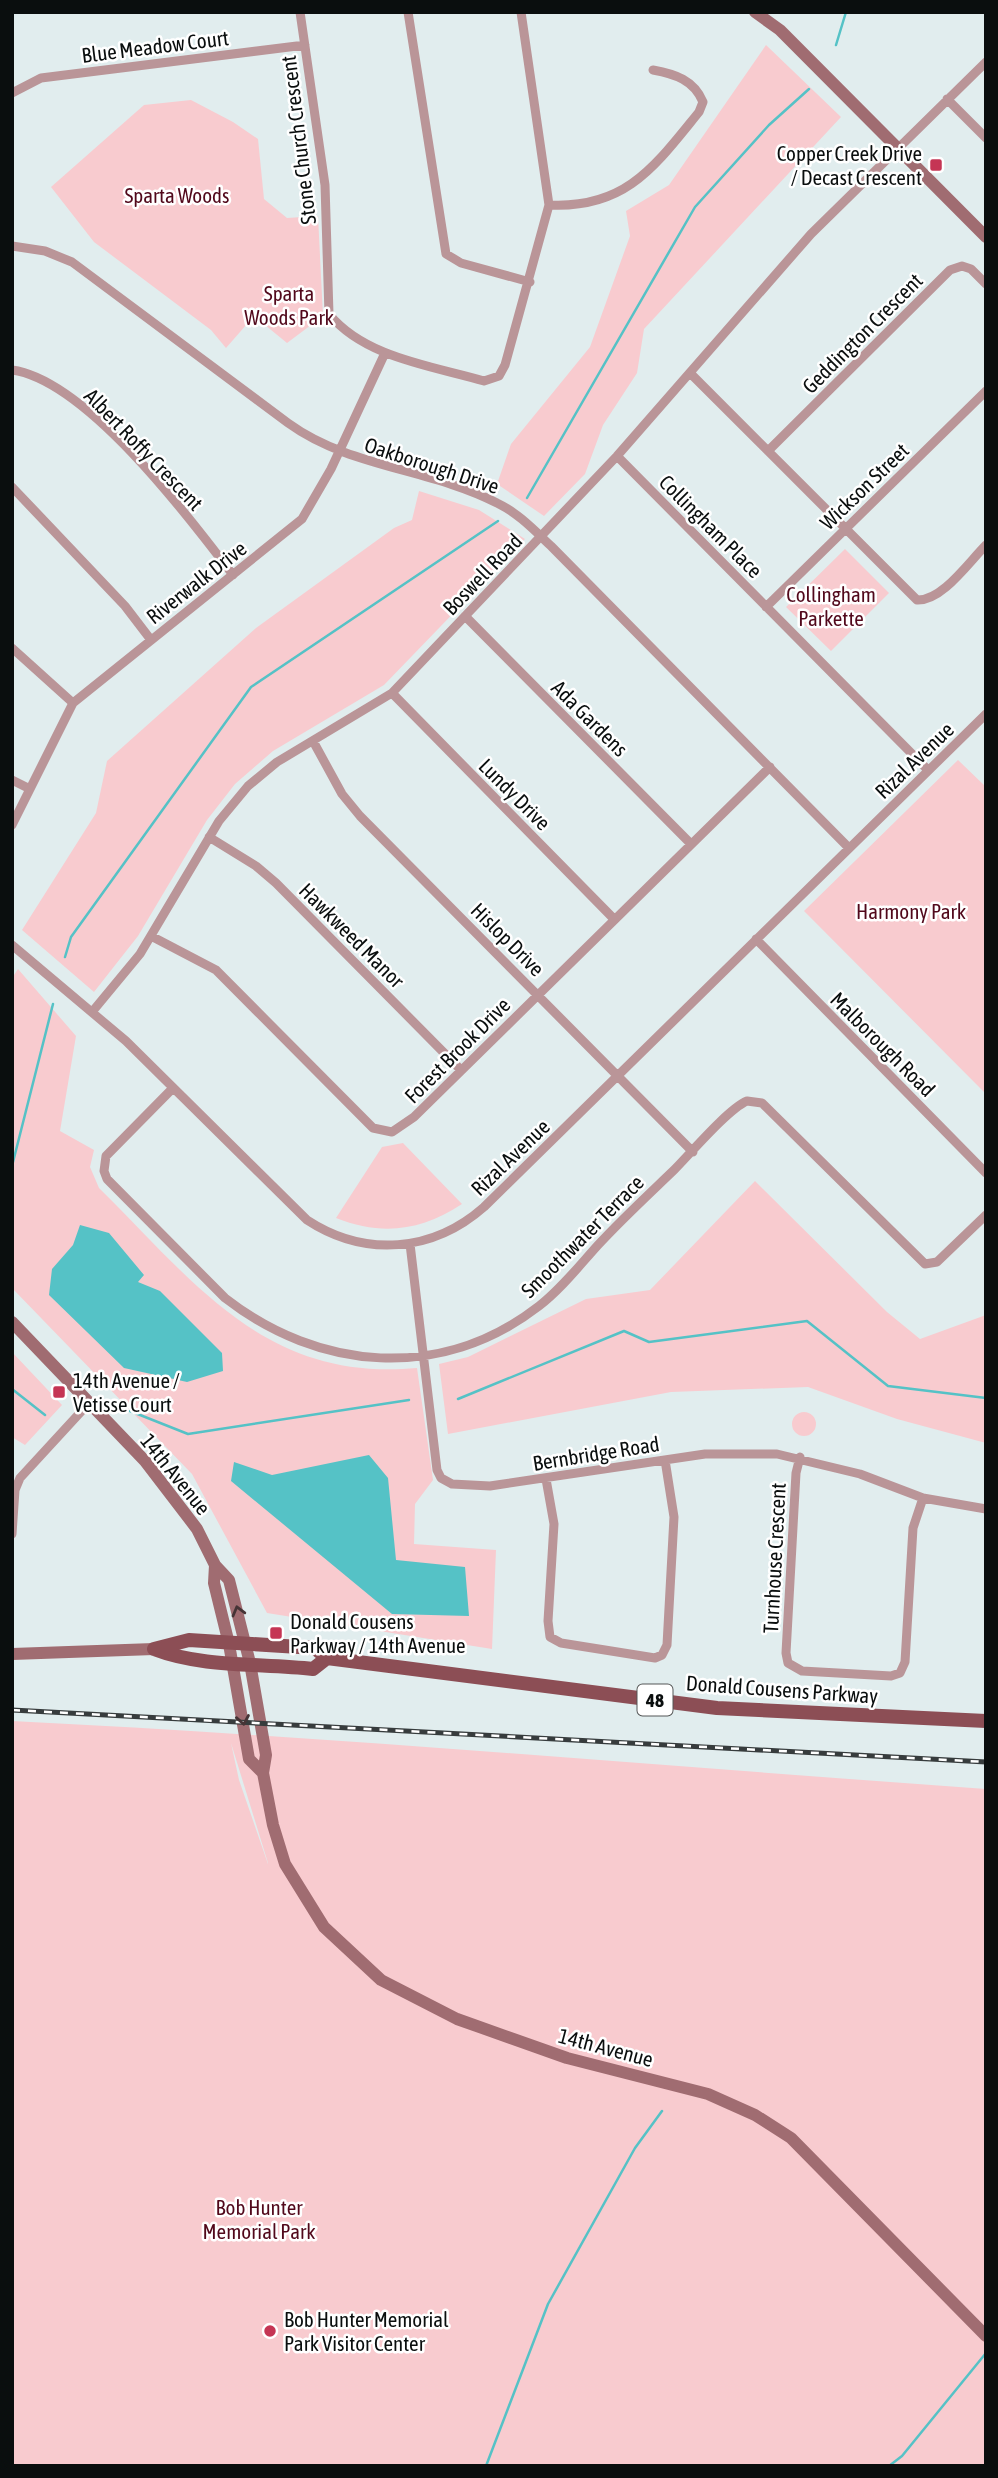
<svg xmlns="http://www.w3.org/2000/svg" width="998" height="2478" viewBox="0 0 998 2478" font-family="'Asap Condensed',sans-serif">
<rect width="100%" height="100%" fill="#e1edee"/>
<path fill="#f8cbcf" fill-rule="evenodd" d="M766 45 841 117 644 329 637 373 603 425 585 474 544 516 497 484 511 444 590 347 630 236 626 211 669 185Z
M191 100 233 122 258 139 264 199 287 218 318 216 323 316 287 343 254 316 226 348 211 330 94 242 51 187 144 105Z
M419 491 479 510 525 539 384 685 273 751 235 784 207 820 138 936 94 992 22 930 96 813 107 761 256 628 394 528 412 520Z
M845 549 889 593 831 651 786 607Z
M958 760 986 787V1094L804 911Z
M18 969 76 1036 60 1131 94 1150 90 1167 99 1188C196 1284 266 1382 417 1368L433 1480 415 1504 414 1544 496 1550 492 1649 267 1613 192 1474 12 1288V978Z
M403 1143 462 1204C421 1231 382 1236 336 1218L382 1147Z
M755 1181 887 1312 920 1339 986 1315V1443L897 1419 808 1387 671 1392 448 1434 439 1364 468 1357 586 1299 650 1290Z
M12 1352 62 1405 25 1445 12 1437Z
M792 1424a12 12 0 1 1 24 0a12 12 0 1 1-24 0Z
M12 1721C337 1737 661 1766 986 1789V2466H12ZM231 1743 268 1863V1864L239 1780Z"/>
<path fill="#55c2c6" d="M80 1225 109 1233 144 1275 138 1282 160 1291 222 1353 223 1371 187 1382 124 1368 49 1295 52 1269 73 1245Z
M369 1455 388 1478 396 1560 465 1567 469 1616 392 1614 231 1481 234 1462 272 1475Z"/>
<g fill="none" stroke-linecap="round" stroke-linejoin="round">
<path stroke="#55c2c6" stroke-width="2.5" d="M836 45 846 12
M527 498 695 207 769 125 809 89
M65 957 71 937 251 687 498 521
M12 1166 53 1004
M12 1389 45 1415
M458 1399 624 1331 649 1342 807 1321 888 1386 986 1398
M130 1411 188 1434 409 1400
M486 2466 548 2304 635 2148 662 2111
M889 2466 902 2456 986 2353"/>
<path stroke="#ba9598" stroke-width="9" d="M300 12 325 185 329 314C365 358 433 366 484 381L499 376 505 365 549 205 521 12
M408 12 446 254 461 263 530 282
M12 93 41 78 305 45
M947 99 986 138
M549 205C626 209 655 166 699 112L703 102C694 80 675 74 653 70
M12 246 45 251 72 262 288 423C350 468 429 468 497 503 518 513 534 530 551 546L849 848
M12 370C86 380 189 517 233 575
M691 374 917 600C942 601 968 563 986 545
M768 451 950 270 962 266 971 269 986 284
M617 456 928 770
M12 487 125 606 151 640
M766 607 986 391
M465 616 691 844
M12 648 73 703
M392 693 613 918
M313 741 342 794 360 816 693 1152
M12 780 30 789
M12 825 73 703 302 519 331 469 385 353
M209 837 256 866 276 883 461 1070
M151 936 216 970 373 1128 392 1132 414 1117 770 767
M756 939 986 1173
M12 945 126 1041 307 1220C365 1258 433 1252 484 1207L986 714
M92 1012 140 954 219 821 248 786 277 762 392 693 617 456 811 234 986 62
M173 1088 106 1156 104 1171 107 1179 225 1298C319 1371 441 1382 539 1306 561 1289 579 1266 598 1245 622 1219 648 1195 674 1170 690 1154 728 1109 747 1101L762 1103 925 1264 937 1262 986 1215
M410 1244 437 1470 441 1478 452 1484 490 1486 705 1454H777L860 1474 923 1498 986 1509
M800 1457 796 1473 786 1653 788 1663 802 1671 891 1676 900 1673 905 1662 913 1528 923 1498
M546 1479 554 1524 548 1621 550 1637 561 1643 655 1658 662 1655 667 1645 674 1517 665 1460
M12 1534 15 1490 20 1478 89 1403"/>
<path stroke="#a06c71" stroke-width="12" d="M755 12 780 30 986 237
M12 1322 145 1461 197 1529 215 1565 229 1580 250 1663 266 1755 263 1773 273 1825 285 1864 324 1927 381 1980 457 2019 567 2058 708 2094 755 2115 791 2138 986 2336
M215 1565 214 1583 229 1644 249 1759 263 1773
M12 1654 154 1649"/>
<path stroke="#8c4e55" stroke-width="14" d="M154 1649 189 1640 315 1648 327 1658 717 1708 986 1721
M154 1649C203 1668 261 1663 313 1669L327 1658"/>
<defs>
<path id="rail" d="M12 1710 986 1762"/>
</defs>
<use href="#rail" stroke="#373c3d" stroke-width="5"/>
<use href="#rail" stroke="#fff" stroke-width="2.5" stroke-dasharray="8" stroke-linecap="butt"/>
</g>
<defs><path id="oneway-chevron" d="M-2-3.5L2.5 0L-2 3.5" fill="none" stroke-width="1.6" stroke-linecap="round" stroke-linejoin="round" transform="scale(1.75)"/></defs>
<g stroke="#463436">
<use href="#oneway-chevron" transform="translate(238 1611) rotate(-105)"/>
<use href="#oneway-chevron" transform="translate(243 1720) rotate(80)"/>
</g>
<g fill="#c53554" stroke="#fff" stroke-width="2.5">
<rect x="929" y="158" width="14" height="14" rx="3.5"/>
<rect x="52" y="1385" width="14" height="14" rx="3.5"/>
<rect x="269" y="1626" width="14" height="14" rx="3.5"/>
<circle cx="270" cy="2331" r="7"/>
</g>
<g text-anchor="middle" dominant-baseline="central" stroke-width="5" stroke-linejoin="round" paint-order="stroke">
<rect fill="#fff" stroke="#545656" stroke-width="2" x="637.5" y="1684.5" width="35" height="31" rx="5"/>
<g font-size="19" font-weight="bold" fill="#0a0e0e">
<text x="655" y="1700">48</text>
</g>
<g font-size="21" fill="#0a0e0e" stroke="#fff">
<text transform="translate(155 46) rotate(-7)">Blue Meadow Court</text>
<text transform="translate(298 140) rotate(-97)">Stone Church Crescent</text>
<text transform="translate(862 333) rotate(-45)">Geddington Crescent</text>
<text transform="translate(144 449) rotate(46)">Albert Roffy Crescent</text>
<text transform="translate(432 465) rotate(18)">Oakborough Drive</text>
<text transform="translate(864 486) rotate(-44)">Wickson Street</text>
<text transform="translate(711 526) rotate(45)">Collingham Place</text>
<text transform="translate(482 574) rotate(-46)">Boswell Road</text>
<text transform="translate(196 582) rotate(-38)">Riverwalk Drive</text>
<text transform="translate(590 718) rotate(45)">Ada Gardens</text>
<text transform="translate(914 760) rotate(-44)">Rizal Avenue</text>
<text transform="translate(515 794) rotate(45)">Lundy Drive</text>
<text transform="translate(352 935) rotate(45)">Hawkweed Manor</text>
<text transform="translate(508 939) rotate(45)">Hislop Drive</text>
<text transform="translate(883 1044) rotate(45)">Malborough Road</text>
<text transform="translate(457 1050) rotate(-45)">Forest Brook Drive</text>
<text transform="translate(510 1157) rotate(-44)">Rizal Avenue</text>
<text transform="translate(582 1236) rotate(-45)">Smoothwater Terrace</text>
<text transform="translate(596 1453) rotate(-9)">Bernbridge Road</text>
<text transform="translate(176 1474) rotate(51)">14th Avenue</text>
<text transform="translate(774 1558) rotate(-87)">Turnhouse Crescent</text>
<text transform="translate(782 1689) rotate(4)">Donald Cousens Parkway</text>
<text transform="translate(606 2047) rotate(15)">14th Avenue</text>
</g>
<g font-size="21" fill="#0a0e0e" stroke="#fff" text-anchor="start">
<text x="922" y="153" text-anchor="end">Copper Creek Drive<tspan x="922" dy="24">/ Decast Crescent</tspan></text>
<text x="73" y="1380">14th Avenue /<tspan x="73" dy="24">Vetisse Court</tspan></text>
<text x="290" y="1621">Donald Cousens<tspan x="290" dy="24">Parkway / 14th Avenue</tspan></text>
<text x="284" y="2319">Bob Hunter Memorial<tspan x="284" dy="24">Park Visitor Center</tspan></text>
</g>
<g font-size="21" fill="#51081b" stroke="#fff">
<text x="177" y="195">Sparta Woods</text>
<text x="289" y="293">Sparta<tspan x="289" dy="24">Woods Park</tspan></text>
<text x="831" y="594">Collingham<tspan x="831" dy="24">Parkette</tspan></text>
<text x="911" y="911">Harmony Park</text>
<text x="259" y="2207">Bob Hunter<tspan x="259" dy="24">Memorial Park</tspan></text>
</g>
</g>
<rect width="998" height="2478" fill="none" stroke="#0a0e0e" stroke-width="28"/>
</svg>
